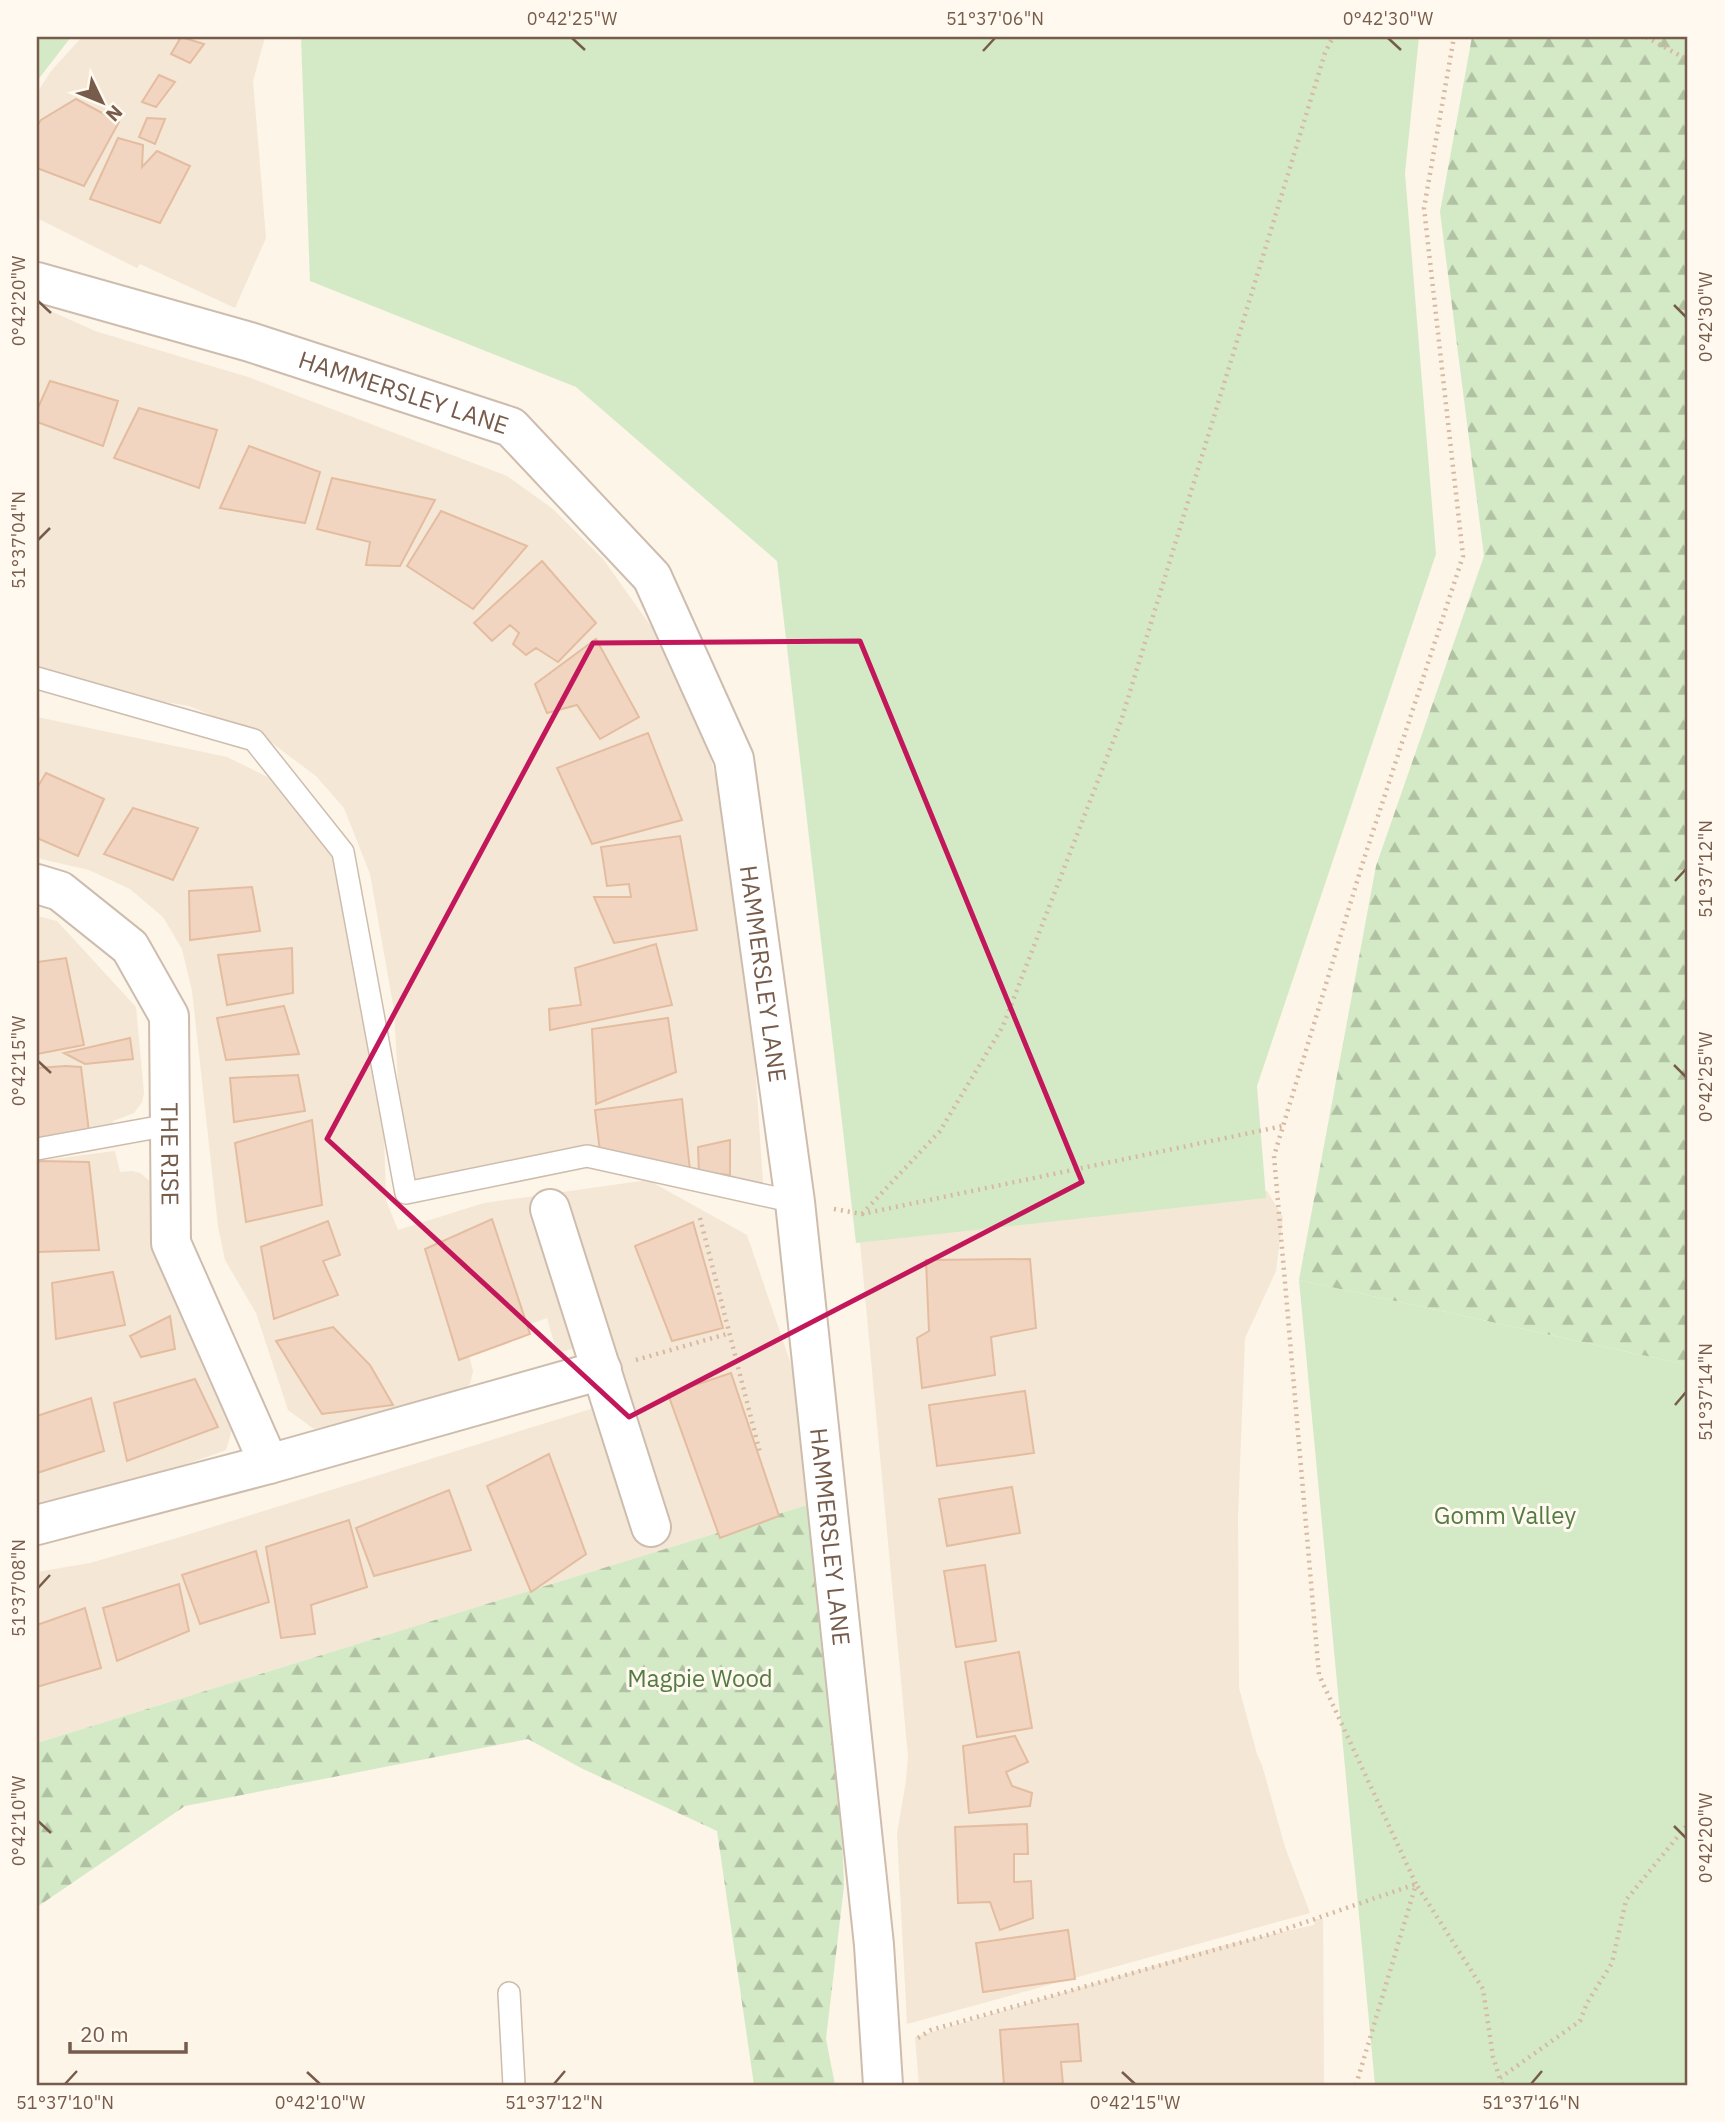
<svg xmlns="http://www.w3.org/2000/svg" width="1725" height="2122" viewBox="0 0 1725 2122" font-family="'IBM Plex Sans',sans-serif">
<defs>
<pattern id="forest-firs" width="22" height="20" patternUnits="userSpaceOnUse" patternTransform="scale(1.75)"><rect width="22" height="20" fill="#d4eac6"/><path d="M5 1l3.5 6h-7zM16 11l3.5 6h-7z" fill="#b1c1a3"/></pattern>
</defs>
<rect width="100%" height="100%" fill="#fcf5e8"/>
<path fill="#f4e7d6" d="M82 37H265L253 81 266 238 235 308 140 264 137 268 37 218V93L51 71Z
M37 305 95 331 248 377 507 476 553 509 603 559 663 643 704 732 743 885 763 1183 626 1157 415 1181 402 1156 394 1010 370 874 344 808 316 776 264 737 189 706 65 685 37 677Z
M37 717 227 757 286 786 340 868 380 1001 386 1200 398 1230 484 1203 648 1180 747 1235 797 1382 817 1502 37 1743V1572L90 1563 177 1538 607 1404 589 1344 557 1353 547 1318 522 1327 525 1337 469 1355 473 1371 470 1384 453 1398 314 1429 288 1410 256 1313 225 1260 218 1226 192 991 182 949 163 917 130 889 89 870 37 858Z
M37 916 57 921 136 1007 144 1093 142 1102 134 1113 113 1121 115 1136 37 1145Z
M115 1151 120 1172 132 1171 140 1173 150 1181 157 1194 234 1422 226 1450 37 1517V1161Z
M1267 1191 1283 1217 1276 1271 1245 1338 1238 1516 1239 1688 1257 1754 1262 1765 1285 1847 1310 1913 907 2024 897 1834 906 1781 908 1756 860 1242Z
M1315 1919H1323L1324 2085H919L915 2037 1220 1946 1314 1925Z"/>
<path fill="#d4eac6" d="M37 37H71L37 81Z
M301 37H1419L1405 173 1436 554 1257 1086 1266 1198 856 1243 777 561 576 387 310 281Z
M1299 1280 1688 1365V2085H1375Z"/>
<path fill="url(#forest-firs)" d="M1472 37H1688V1365L1299 1280 1376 866 1484 556 1440 212Z
M817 1502 838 1726 844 1886 826 2039 835 2085H754L717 1831 581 1768 528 1739 185 1806 37 1907V1743Z"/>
<path fill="#f2d5c0" stroke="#e4bca0" stroke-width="2" d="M181 37 204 44 190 63 171 54Z
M159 75 175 82 156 107 142 102Z
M76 99 119 122 84 186 37 168V126L41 120Z
M147 118 165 119 155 144 139 137Z
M118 138 143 145 142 167 157 151 190 166 160 223 90 199Z
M50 381 118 401 103 446 37 422V410Z
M139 408 217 430 199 488 114 458Z
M249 446 320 472 305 523 220 508Z
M332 478 435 500 400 566 366 565 370 542 317 529Z
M441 511 527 546 473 609 407 566Z
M542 561 596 623 558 662 536 648 526 655 513 644 519 633 510 625 492 641 474 623Z
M596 639 639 717 600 739 577 705 547 713 535 684Z
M648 733 682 820 592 844 557 768Z
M46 773 104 799 78 856 37 838V788Z
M133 808 198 828 173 880 104 854Z
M680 836 697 930 614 943 594 897H631L629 884 607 886 601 847Z
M252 887 260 931 190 940 189 891Z
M656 944 672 1005 550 1030 549 1009 581 1005 575 968Z
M292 948 293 993 227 1005 218 955Z
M66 958 84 1045 37 1054V962Z
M284 1006 299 1054 226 1060 217 1018Z
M668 1018 676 1072 596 1104 592 1029Z
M130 1038 133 1059 85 1064 64 1053Z
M66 1066 81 1067 89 1132 37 1141V1068Z
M298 1075 305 1111 234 1122 230 1078Z
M682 1099 690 1170 600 1152 595 1110Z
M312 1120 322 1205 246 1222 235 1143Z
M730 1140V1175L699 1172 698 1147Z
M37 1161 89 1162 99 1250 38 1252Z
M492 1219 530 1334 459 1360 425 1249Z
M328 1221 340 1255 323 1261 338 1295 274 1319 261 1247Z
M693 1222 723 1328 672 1341 635 1246Z
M1030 1259 1036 1328 991 1337 995 1375 922 1388 917 1338 929 1331 926 1260Z
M113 1272 125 1325 56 1339 52 1283Z
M170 1316 175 1349 141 1357 130 1336Z
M333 1327 370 1365 393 1405 322 1414 276 1341Z
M731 1373 779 1516 720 1538 668 1394Z
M195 1379 218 1427 127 1461 114 1403Z
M1025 1391 1034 1453 937 1466 929 1405Z
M91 1398 104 1451 37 1473V1416Z
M549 1454 586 1554 531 1592 487 1486Z
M1012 1487 1020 1533 947 1546 939 1499Z
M449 1490 471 1550 374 1576 356 1528Z
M349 1520 367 1587 311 1605 315 1634 281 1638 266 1547Z
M256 1551 269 1602 200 1624 182 1575Z
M985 1565 996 1641 956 1647 944 1571Z
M179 1584 189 1631 117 1661 103 1608Z
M85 1608 101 1668 37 1687V1625Z
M1019 1652 1032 1728 977 1737 965 1662Z
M1015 1736 1028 1762 1006 1772 1012 1786 1032 1793 1030 1806 969 1813 963 1746Z
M1027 1824 1028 1854H1014V1882L1031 1881 1033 1918 1000 1930 990 1902 958 1903 955 1827Z
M1068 1930 1075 1979 983 1992 976 1943Z
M1078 2024 1081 2061 1061 2062 1063 2085H1004L1000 2030Z"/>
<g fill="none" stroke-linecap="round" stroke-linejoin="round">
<defs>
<path id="lane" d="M37 678 254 740 343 852 406 1193 587 1156 795 1202
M37 1149 169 1125
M509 1993 514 2085"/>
<g id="street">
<path id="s1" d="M37 282 250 342 511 427 652 577 734 759 795 1202 874 1945 883 2085"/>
<path id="s2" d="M37 884 60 891 130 947 169 1016 171 1243 269 1464"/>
<path d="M550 1209 651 1527"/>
<path d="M37 1525 269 1464 602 1370"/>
</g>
</defs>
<use href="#lane" stroke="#cebdae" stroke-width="24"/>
<use href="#street" stroke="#cebdae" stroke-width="42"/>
<path stroke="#d7b9a2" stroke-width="4.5" stroke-dasharray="2 5" stroke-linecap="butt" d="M1646 37 1688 60
M834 1209 862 1214 1283 1126
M862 1214 940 1131 1003 1026 1121 721 1325 53 1333 37
M700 1218 760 1453
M636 1360 730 1333
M918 2038 931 2030 1271 1934 1416 1884 1483 1989 1493 2057 1502 2085
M1500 2078 1580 2021 1587 2003 1612 1963 1626 1900 1688 1824
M1356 2085 1416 1884 1319 1675 1274 1156 1362 865 1463 556 1424 208 1454 37"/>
<use href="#lane" stroke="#fff" stroke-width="21"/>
<use href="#street" stroke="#fff" stroke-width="38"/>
</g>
<path fill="none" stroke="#c2185b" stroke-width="5" stroke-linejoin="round" d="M860 641 1082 1182 629 1417 327 1139 593 643Z"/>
<path fill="none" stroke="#775c4c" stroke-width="2.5" d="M572 38 585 50M1388 38 1401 50M983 51 995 38M38 301 51 313M1674 305 1686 317M38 540 50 528M1675 881 1686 869M38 1061 51 1073M1674 1065 1686 1077M1675 1405 1686 1392M38 1588 50 1575M38 1821 51 1833M1674 1826 1686 1838M307 2072 320 2084M1122 2072 1135 2084M65 2084 77 2071M554 2084 565 2071M1531 2084 1542 2071"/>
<g text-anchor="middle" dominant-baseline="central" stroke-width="6" stroke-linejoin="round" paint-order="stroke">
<g font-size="24" fill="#775c4c" stroke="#fff9ef">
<text stroke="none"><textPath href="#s1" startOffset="383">HAMMERSLEY LANE</textPath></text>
<text stroke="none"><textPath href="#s1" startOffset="1118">HAMMERSLEY LANE</textPath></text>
<text stroke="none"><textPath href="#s2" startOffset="331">THE RISE</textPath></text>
<text stroke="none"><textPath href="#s1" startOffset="1685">HAMMERSLEY LANE</textPath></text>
</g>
<g font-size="24" fill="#537c43" stroke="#fff9ef">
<text x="1505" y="1515">Gomm Valley</text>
<text x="700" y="1678">Magpie Wood</text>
</g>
</g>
<rect width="1725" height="2122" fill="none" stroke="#fff9ef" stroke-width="77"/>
<g transform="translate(102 102) rotate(133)" stroke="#fff9ef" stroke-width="5" paint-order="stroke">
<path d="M0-5L12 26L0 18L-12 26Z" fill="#775c4c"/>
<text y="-10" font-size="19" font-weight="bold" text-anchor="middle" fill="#775c4c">N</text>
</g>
<path d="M70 2042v10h116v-10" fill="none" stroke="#775c4c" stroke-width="3.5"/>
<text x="80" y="2042" font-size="21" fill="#775c4c" stroke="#fff9ef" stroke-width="5" paint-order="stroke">20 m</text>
<rect x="38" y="38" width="1648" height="2046" fill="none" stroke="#775c4c" stroke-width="2.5"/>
<g font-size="18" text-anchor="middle" fill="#775c4c">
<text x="572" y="25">0°42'25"W</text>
<text x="995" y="25">51°37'06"N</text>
<text x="1388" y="25">0°42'30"W</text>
<text transform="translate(19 301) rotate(-90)" y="6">0°42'20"W</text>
<text transform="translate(1706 317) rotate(-90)" y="6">0°42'30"W</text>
<text transform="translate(19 540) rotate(-90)" y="6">51°37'04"N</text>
<text transform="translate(1706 869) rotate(-90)" y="6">51°37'12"N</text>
<text transform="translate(19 1061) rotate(-90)" y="6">0°42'15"W</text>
<text transform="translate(1706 1077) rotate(-90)" y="6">0°42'25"W</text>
<text transform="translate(1706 1392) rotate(-90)" y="6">51°37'14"N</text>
<text transform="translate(19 1588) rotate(-90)" y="6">51°37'08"N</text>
<text transform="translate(19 1821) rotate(-90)" y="6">0°42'10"W</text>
<text transform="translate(1706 1838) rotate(-90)" y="6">0°42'20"W</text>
<text x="65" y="2109">51°37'10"N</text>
<text x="320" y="2109">0°42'10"W</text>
<text x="554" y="2109">51°37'12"N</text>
<text x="1135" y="2109">0°42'15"W</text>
<text x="1531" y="2109">51°37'16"N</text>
</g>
</svg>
